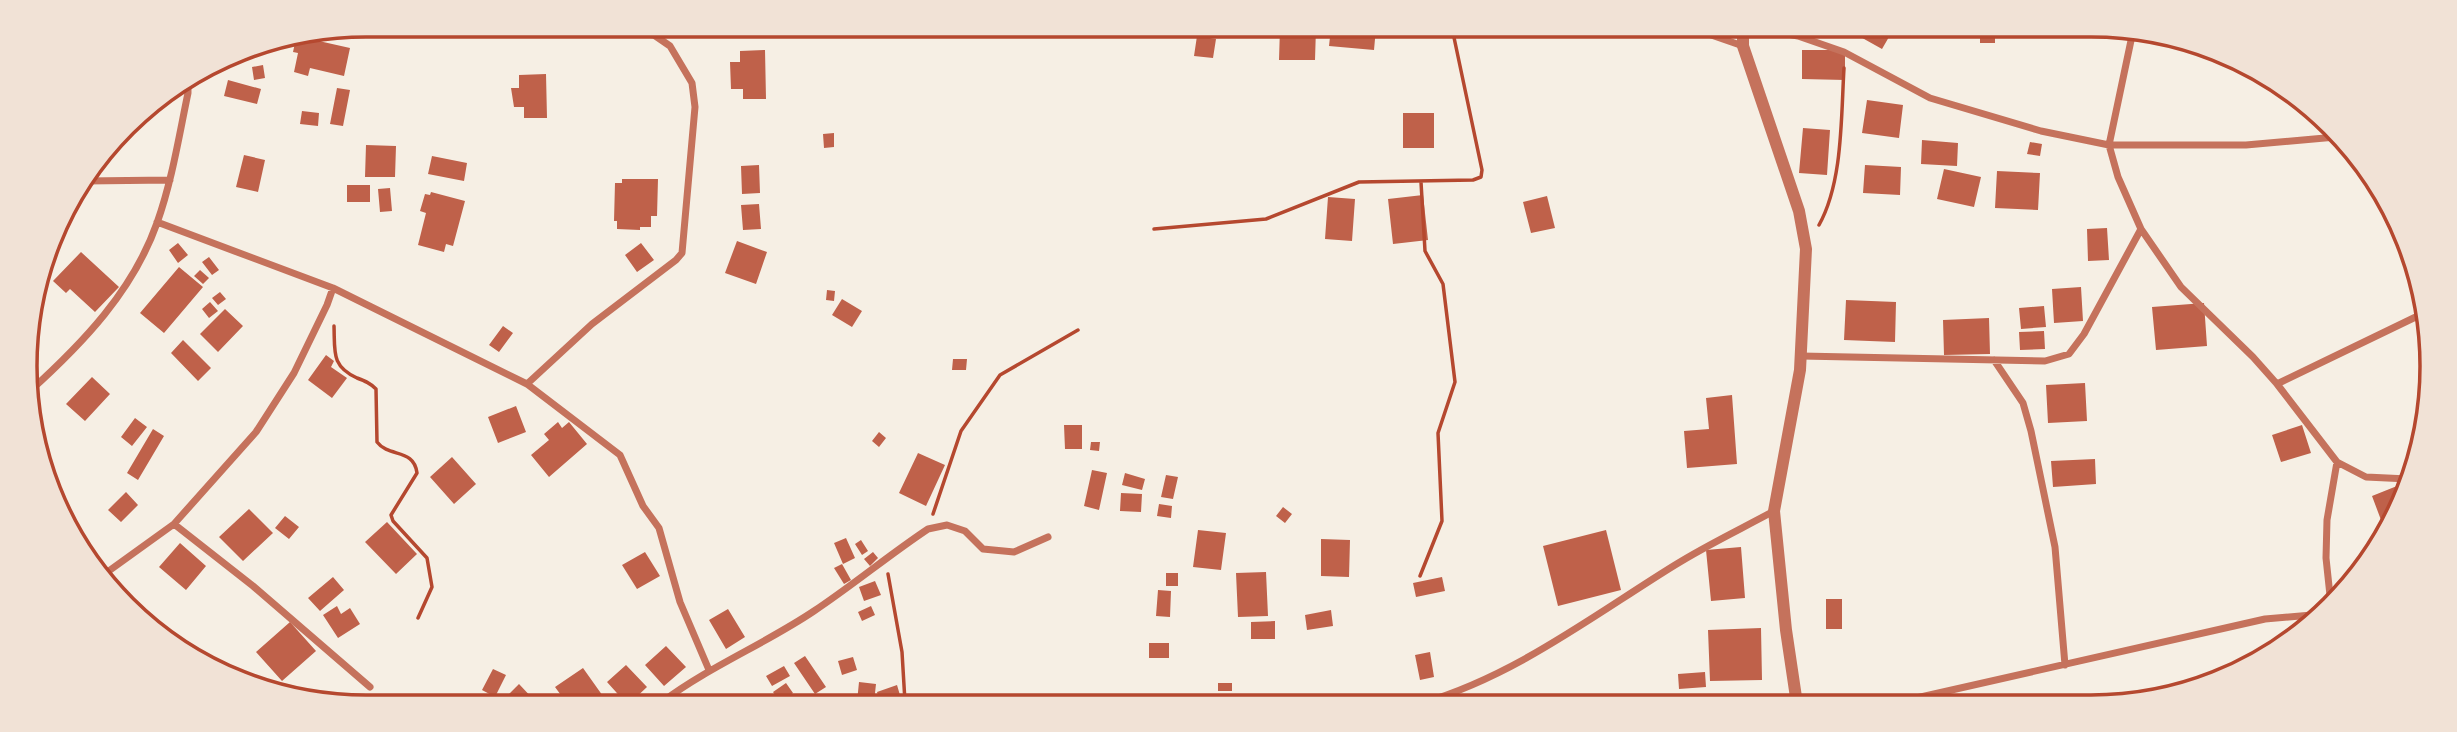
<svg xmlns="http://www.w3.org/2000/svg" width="2457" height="732" viewBox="0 0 2457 732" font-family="'Crimson Pro',serif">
<rect width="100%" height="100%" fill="#f6efe4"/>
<path fill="#bf614a" d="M1280 28H1316L1315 60H1279Z
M1331 28H1376L1374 50 1329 46Z
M1848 30H1893L1882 49Z
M1980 32H1995V43H1980Z
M1197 36 1216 39 1213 58 1194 56Z
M301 37 350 48 344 76 310 68 308 76 294 72 298 53 293 52 296 38Z
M765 50 766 99H743V89H731L730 62H740V51Z
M1802 50H1845V80L1802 79Z
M263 65 265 78 254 80 252 67Z
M546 74 547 118H524V107H514L511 88H519V75Z
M228 80 261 89 257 104 224 96Z
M337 88 350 90 343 126 330 124Z
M1867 100 1903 105 1899 138 1862 133Z
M302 111 319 113 318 126 300 124Z
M1403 113H1434V148H1403Z
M1803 128 1830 130 1827 175 1799 173Z
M834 133V147L824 148 823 134Z
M1922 140 1958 143 1957 166 1921 164Z
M2030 142 2042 144 2040 156 2027 154Z
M366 145 396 146 395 177H365Z
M244 155 265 160 258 192 236 187Z
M432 156 467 163 464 181 428 174Z
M759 165 760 193 742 194 741 166Z
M1865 165 1901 167 1900 195 1863 193Z
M1944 169 1981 177 1974 207 1937 199Z
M1997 171 2040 173 2038 210 1995 208Z
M622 179H658L657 216H651V227H640V230L617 229V221H614L615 183H622Z
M347 185H370V202H347Z
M390 188 392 211 380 212 378 189Z
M431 192 465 201 453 246 446 244 444 252 418 245 426 213 420 211 425 194 430 195Z
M1423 195 1428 240 1393 244 1388 199Z
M1547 196 1555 228 1531 233 1523 202Z
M1328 197 1355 199 1352 241 1325 239Z
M759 204 761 229 743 230 741 205Z
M2107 228 2109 260 2088 261 2087 229Z
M737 241 767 252 756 284 725 273Z
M178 243 188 255 178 263 169 250Z
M641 243 654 260 637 272 625 255Z
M81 252 119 287 95 312 70 289 66 293 53 281Z
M209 257 219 270 212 275 202 262Z
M179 267 203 287 164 333 140 313Z
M200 270 209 278 203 284 194 276Z
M2081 287 2083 321 2054 323 2052 289Z
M827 290 835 291 834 301 826 300Z
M220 292 226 299 218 305 212 298Z
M842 299 862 311 852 327 832 315Z
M1846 300 1896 302 1895 342 1844 340Z
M210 302 218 311 209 318 202 309Z
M2204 303 2207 346 2156 350 2152 307Z
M2044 306 2046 327 2021 329 2019 308Z
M225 309 243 326 218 352 200 334Z
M1989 318 1990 354 1944 355 1943 320Z
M503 326 513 333 499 352 489 345Z
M2044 331 2045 349 2020 350 2019 332Z
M183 340 211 368 198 381 171 353Z
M326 355 334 361 331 367 347 378 332 398 308 380Z
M953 359H967L966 370H952Z
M92 377 110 394 85 421 66 404Z
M2085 383 2087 421 2048 423 2046 385Z
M1732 395 1737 464 1687 468 1684 431 1709 429 1706 398Z
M516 406 526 432 498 443 488 417Z
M135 418 147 427 132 446 121 437Z
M558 422 562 428 569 422 587 444 549 477 531 455 549 440 544 434Z
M1064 425H1082V449H1065Z
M2302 425 2311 453 2281 462 2272 435Z
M153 429 164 436 138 480 127 473Z
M879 432 886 438 879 447 872 441Z
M1091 442H1100L1099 451 1090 450Z
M918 453 945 465 926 506 899 493Z
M452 457 476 484 454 504 430 477Z
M2095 459 2096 484 2053 487 2051 461Z
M1092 470 1107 473 1099 510 1084 506Z
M1125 473 1145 479 1142 490 1122 485Z
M1166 475 1178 477 1173 499 1161 497Z
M2407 482 2387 536 2372 496Z
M126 492 138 505 121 522 108 510Z
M1121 493 1142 494 1141 512 1120 511Z
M1159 504 1172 506 1171 518 1157 516Z
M1283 507 1292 514 1285 523 1276 516Z
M249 509 273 533 243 561 219 537Z
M285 516 299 527 289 539 275 528Z
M387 522 417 554 396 574 365 542Z
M1198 530 1226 533 1221 570 1193 567Z
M1606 530 1621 590 1558 606 1543 546Z
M846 538 855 558 843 564 834 543Z
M1321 539 1350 540 1349 577 1321 576Z
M861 540 868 551 862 555 855 544Z
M180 543 206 566 186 590 159 567Z
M1741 547 1745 598 1711 601 1706 550Z
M645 552 660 576 637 589 622 565Z
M873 552 878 558 870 566 864 559Z
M842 564 851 580 844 584 834 568Z
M1266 572 1268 616 1238 617 1236 573Z
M1166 573H1178V586H1166Z
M333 577 344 590 320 611 308 598Z
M1442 577 1445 591 1416 597 1413 583Z
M875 581 881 595 864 601 859 587Z
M1158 590 1171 591 1170 617 1156 616Z
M1826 599H1842V629H1826Z
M337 606 341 614 350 608 360 624 338 638 323 615Z
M871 606 875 615 862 621 858 612Z
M728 609 745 637 726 649 709 620Z
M1331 610 1333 626 1307 630 1305 615Z
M1275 621V639H1251V622Z
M290 622 316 651 282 681 256 652Z
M1761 628 1762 680 1710 681 1708 630Z
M1149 643H1169V658H1149Z
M666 646 686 667 664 686 645 665Z
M1430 652 1434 677 1420 680 1415 655Z
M805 656 826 687 815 694 794 663Z
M853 657 857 670 842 675 838 661Z
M626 665 647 687 631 702H625L607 682Z
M784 666 790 676 772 686 766 676Z
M583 668 605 699 601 702H566L555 687Z
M493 669 506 675 495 697 482 690Z
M1705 672 1706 687 1679 689 1678 674Z
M859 682 876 684 874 702H857Z
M786 683 793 693 780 702 773 692Z
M1218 683H1232V691H1218Z
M519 684 535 701H502Z
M897 685 902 702H880L877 692Z
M1157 695H1177V703H1158Z
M1478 695 1480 703H1445V702Z"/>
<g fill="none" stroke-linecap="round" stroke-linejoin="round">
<path stroke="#b5482f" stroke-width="3.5" d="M1819 225C1843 182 1841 117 1844 68
M1154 229 1266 219 1359 182 1473 180 1481 177 1482 170 1452 28
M334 326C335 352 331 366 357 378 365 381 370 383 376 389L377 442C389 458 414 448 417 473L391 515 393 521 427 558 432 587 418 618
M933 514 961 431 1000 375 1078 330
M888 574 902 652 905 702
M1420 576 1442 521 1438 433 1455 382 1443 284 1425 251 1421 182"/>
<path stroke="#c5725c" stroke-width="7" d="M1694 29 1743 46
M1766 30 1798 36 1844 52 1930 98 2041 131 2109 145H2246L2336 137
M2133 31 2109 145 2118 177 2141 229 2181 287 2253 357 2277 384 2337 462 2366 477 2408 479
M85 181 170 180
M157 222 333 288 527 384 620 455 643 506 659 528 680 602 709 670
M1801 356 2045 361 2069 354 2084 334 2141 229
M1994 360 2023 403 2031 431 2055 547 2065 665
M527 384 592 324 676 260 682 253 695 107 692 83 670 46 654 35 573 25
M2277 384 2426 312
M30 391C83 343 133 291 157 223 172 181 179 136 188 93V80
M174 524 253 586 370 687
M99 578 174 524 256 432 294 373 327 305 333 288
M2331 605 2326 558 2327 520 2337 462
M662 702C710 666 765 644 814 611 853 585 889 555 928 529L947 525 965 531 983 549 1014 552 1048 537
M1422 703C1515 676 1594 615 1675 565 1707 545 1741 529 1774 511
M1868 704 1903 701 2265 619 2323 614"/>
<path stroke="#c5725c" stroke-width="12" d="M1743 29V46L1799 211 1806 249 1800 370 1774 511 1786 630 1797 704"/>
</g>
<path d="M0 0H2457V732H0ZM366 37H2091A329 329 0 0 1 2420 366V366A329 329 0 0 1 2091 695H366A329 329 0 0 1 37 366V366A329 329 0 0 1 366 37Z" fill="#f1e2d6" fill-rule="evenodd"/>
<path fill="none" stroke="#b5482f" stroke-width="3.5" d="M366 37H2091A329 329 0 0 1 2420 366V366A329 329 0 0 1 2091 695H366A329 329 0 0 1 37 366V366A329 329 0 0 1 366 37Z"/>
</svg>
